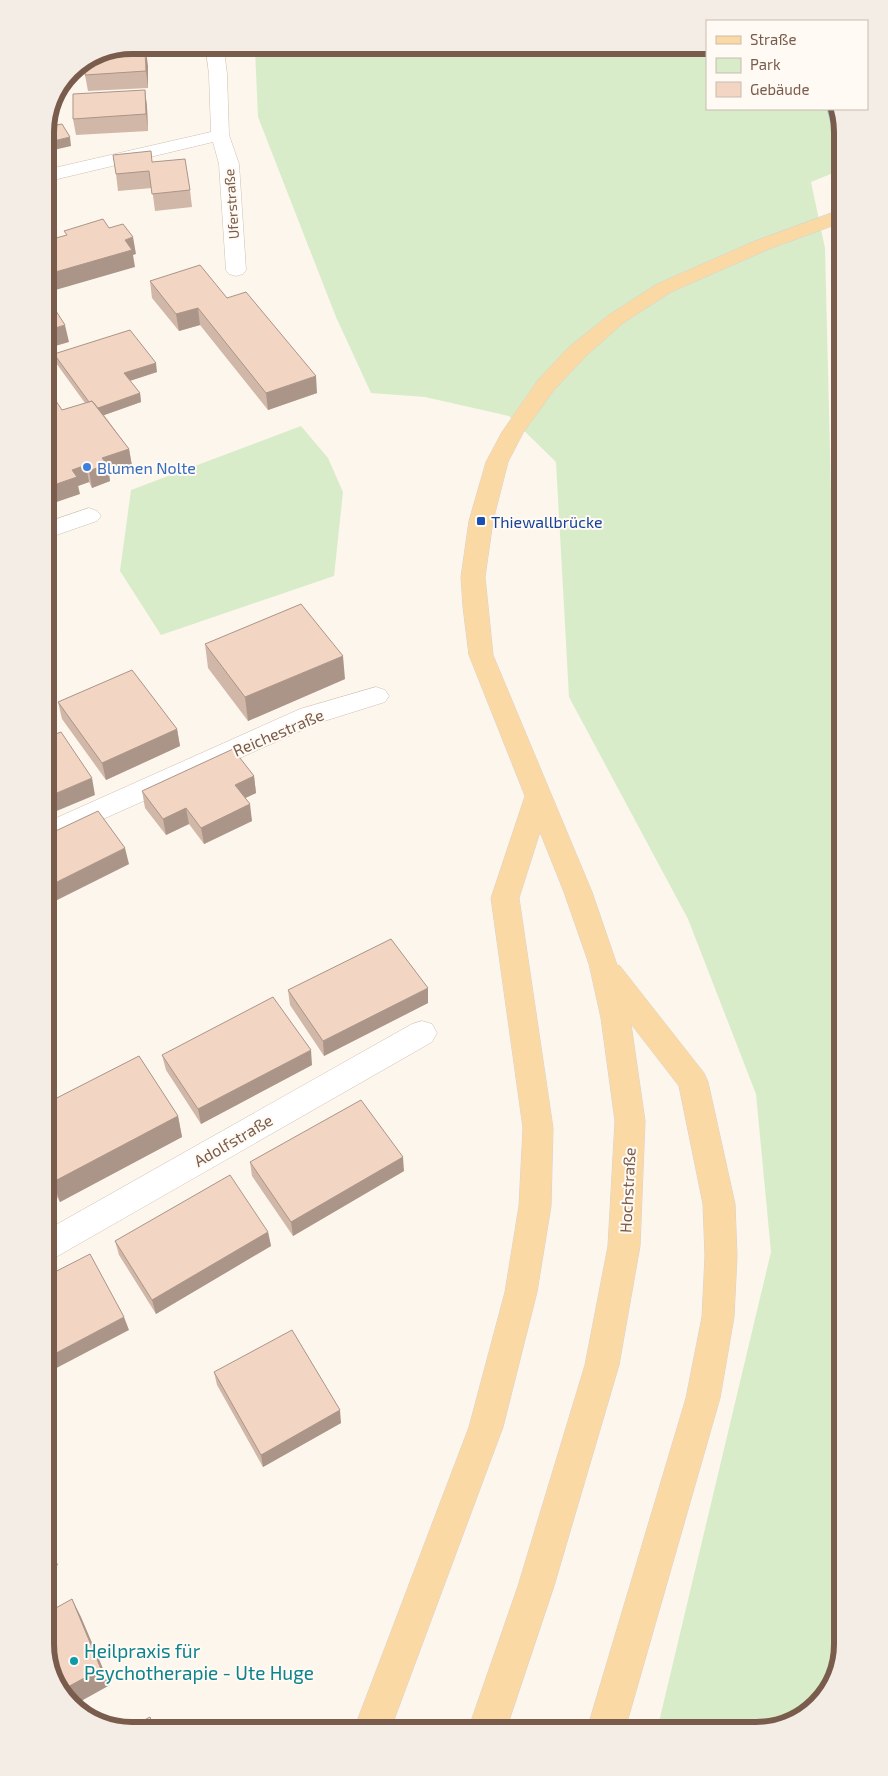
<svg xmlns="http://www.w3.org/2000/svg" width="888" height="1776" viewBox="0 0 888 1776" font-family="'Exo 2',sans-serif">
<rect width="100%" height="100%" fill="#fdf6ec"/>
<path fill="#d8ecc9" d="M707 46V109H827L843 166V169L811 182 825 248 838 777 843 829V1644L828 1693 789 1724 658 1726 771 1252 756 1094 688 919 569 697 556 462 509 416 425 397 371 393 336 317 258 117 255 50Z
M301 426 328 458 343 492 334 576 161 635 120 571 131 490Z"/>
<path fill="#bfe3e8" stroke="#a5d3da" d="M827 109H838L843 132V166Z"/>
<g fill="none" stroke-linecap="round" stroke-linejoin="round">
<defs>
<path id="minor" d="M206 50H224L227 74 229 135 239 164 246 270 243 274 236 276 229 274 226 270 219 164 213 142 45 182V170L211 132 209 74Z
M89 508 97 511 101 516 97 521 45 539V523Z
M376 687 385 690 389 696 385 702 318 723 45 845V823L300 709Z
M422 1021 432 1024 437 1033 432 1042 56 1257 45 1261V1231L412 1024Z"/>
<path id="major" d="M843 209V222L769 249 671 292 623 323 585 357 554 390 523 433 508 462 493 521 485 577 493 655 592 892 617 965 620 966 704 1073 708 1082 735 1204 737 1256 734 1317 720 1398 626 1726H588L686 1398 702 1317 705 1256 703 1204 679 1086 631 1024 645 1121 640 1246 619 1365 554 1586 507 1727H469L518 1586 585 1365 608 1246 615 1121 601 1018 589 964 564 892 540 832 519 898 553 1128 551 1206 537 1292 503 1427 391 1728 354 1729 469 1427 505 1292 519 1206 523 1128 491 898 525 796 469 655 463 607 461 577 469 521 486 462 502 432 538 380 569 347 609 315 657 284 755 241Z"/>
</defs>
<use href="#minor" stroke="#d1beb0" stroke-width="1"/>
<use href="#major" stroke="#dad1cd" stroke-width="1"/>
<use href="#minor" fill="#fff" fill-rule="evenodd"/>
<use href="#major" fill="#fbd9a5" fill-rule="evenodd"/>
</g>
<path fill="#d1b7a8" d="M148 66V88L88 91 85 75Z
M145 90 147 107 148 131 76 135 73 119Z
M152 162 190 190 192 207 155 211 152 188 118 191 116 174Z
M150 281 227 298 317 393 268 410 200 325 179 331 152 298Z
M54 354 157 372 130 381 140 393 141 402 104 415 129 449 132 466 109 474 110 481 92 488 89 482 78 486 80 494 62 410 85 403 56 363Z
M205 644 345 679 248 721 208 668Z
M58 702 177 729 180 746 106 780 62 719Z
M254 776 256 793 245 798 252 821 204 844 189 824 166 835 145 808 142 791Z
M45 836 129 864 55 901 45 886Z
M288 990 428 1003 324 1056 290 1005Z
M162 1055 312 1065 201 1124 166 1070Z
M45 1104 178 1116 182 1137 60 1202 45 1177Z
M250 1162 404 1171 293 1236 252 1176Z
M268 1232 271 1246 156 1314 119 1255 115 1241Z
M214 1372 341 1423 263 1467 217 1385Z"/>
<path fill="#aa9588" d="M146 51 148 66V88L146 71Z
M145 90 147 107 148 131 146 114Z
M70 137 71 146 45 152V143Z
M133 237 136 254 133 255 135 267 45 293V275L125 240Z
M198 308 200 325 179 331 176 314Z
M65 325 69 342 45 349V331Z
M156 363 157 372 126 382 124 373Z
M316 376 317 393 268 410 266 393Z
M140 393 141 402 96 418 94 409Z
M129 449 132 466 109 474 110 481 92 488 89 471 102 458Z
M86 465 89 482 78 486 80 494 45 506V488L72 470Z
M343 656 345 679 248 721 245 697Z
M177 729 180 746 106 780 102 763Z
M254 776 256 793 237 802 235 785Z
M92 778 95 795 47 815 45 809V798Z
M250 804 252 821 204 844 201 828Z
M186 808 189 824 166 835 163 819Z
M125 848 129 864 55 901 51 885Z
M428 988V1003L324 1056 323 1041Z
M311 1050 312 1065 201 1124 198 1109Z
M178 1116 182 1137 60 1202 53 1182Z
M403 1157 404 1171 293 1236 291 1222Z
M45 1195 50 1211 45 1213Z
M268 1232 271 1246 156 1314 152 1300Z
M124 1317 129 1330 45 1374V1359Z
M340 1410 341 1423 263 1467 261 1455Z
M45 1536 58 1565 45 1572Z
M72 1599 81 1617 110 1685 74 1705 62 1690Z"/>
<path fill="#f3d5c3" stroke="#aa9588" d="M145 51 146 71 85 75 86 60 98 52Z
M145 90 146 114 73 119V94Z
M62 124 70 137 45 143V127Z
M151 151 152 162 185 159 190 190 152 194 149 171 116 174 113 155Z
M103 219 109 228 123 224 133 237 125 240 132 250 45 275V241L67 235 64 231Z
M200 265 227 298 246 292 316 376 266 393 198 308 176 314 150 281Z
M45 294 65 325 45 331Z
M130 330 156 363 124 373 140 393 98 408 92 401 89 402 54 354Z
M56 401 62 410 92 401 129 449 102 458 107 464 89 471 86 465 72 470 77 477 45 488V404Z
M301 604 343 656 245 697 205 644Z
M132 670 177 729 102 763 58 702Z
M61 732 92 778 45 798V738Z
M233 749 254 776 235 785 250 804 201 828 186 808 163 819 142 791Z
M98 811 125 848 51 885 45 876V836Z
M391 939 428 988 323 1041 288 990Z
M273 997 311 1050 198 1109 162 1055Z
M139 1056 178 1116 53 1182 45 1168V1104Z
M361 1100 403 1157 291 1222 250 1162Z
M230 1175 268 1232 152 1300 115 1241Z
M90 1254 124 1317 45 1359V1277Z
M292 1330 340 1410 261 1455 214 1372Z
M45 1539 48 1546 45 1548Z
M72 1599 101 1669 62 1690 52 1677 45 1644V1614Z
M150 1717 155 1731 125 1730Z"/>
<circle fill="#3f7fe0" stroke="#fffaf3" stroke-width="2" cx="87" cy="467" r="5"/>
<rect fill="#1a4fb4" stroke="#fffaf3" stroke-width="2" x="476" y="516" width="10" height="10" rx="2.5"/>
<circle fill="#0f9aa8" stroke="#fffaf3" stroke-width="2" cx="74" cy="1661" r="5"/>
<g text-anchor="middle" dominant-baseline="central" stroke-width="4" stroke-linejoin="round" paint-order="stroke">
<g font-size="14" fill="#7a5c4d" stroke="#fffaf3">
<text transform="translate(231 204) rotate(-94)">Uferstraße</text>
</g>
<g font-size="16" fill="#366cbe" stroke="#fffaf3" text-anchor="start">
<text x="97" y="467">Blumen Nolte</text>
</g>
<g font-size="16" fill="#164399" stroke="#fffaf3" text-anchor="start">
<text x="491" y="521">Thiewallbrücke</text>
</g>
<g font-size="16" fill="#7a5c4d" stroke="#fffaf3">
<text transform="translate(278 732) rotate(-23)">Reichestraße</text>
<text transform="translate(233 1140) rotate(-30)">Adolfstraße</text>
<text transform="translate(627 1190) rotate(-87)">Hochstraße</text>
</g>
<g font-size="19" fill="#0d838f" stroke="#fffaf3" text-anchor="start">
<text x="84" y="1650">Heilpraxis für<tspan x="84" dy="22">Psychotherapie - Ute Huge</tspan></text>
</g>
</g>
<path d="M0 0H888V1776H0ZM132 54H756A78 78 0 0 1 834 132V1644A78 78 0 0 1 756 1722H132A78 78 0 0 1 54 1644V132A78 78 0 0 1 132 54Z" fill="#f4ede6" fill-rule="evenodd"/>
<path fill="none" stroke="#7a5c4d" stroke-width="6" d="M132 54H756A78 78 0 0 1 834 132V1644A78 78 0 0 1 756 1722H132A78 78 0 0 1 54 1644V132A78 78 0 0 1 132 54Z"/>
<rect x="706" y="20" width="162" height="90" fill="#fffaf3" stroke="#cabbb1"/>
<rect x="716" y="36" width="25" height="8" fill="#fbd9a5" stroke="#cabbb1"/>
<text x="750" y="45" font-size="15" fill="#7a5c4d">Straße</text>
<rect x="716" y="58" width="25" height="15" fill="#d8ecc9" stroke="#cabbb1"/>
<text x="750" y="70" font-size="15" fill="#7a5c4d">Park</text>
<rect x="716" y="82" width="25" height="15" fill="#f3d5c3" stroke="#cabbb1"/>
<text x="750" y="95" font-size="15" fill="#7a5c4d">Gebäude</text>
</svg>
